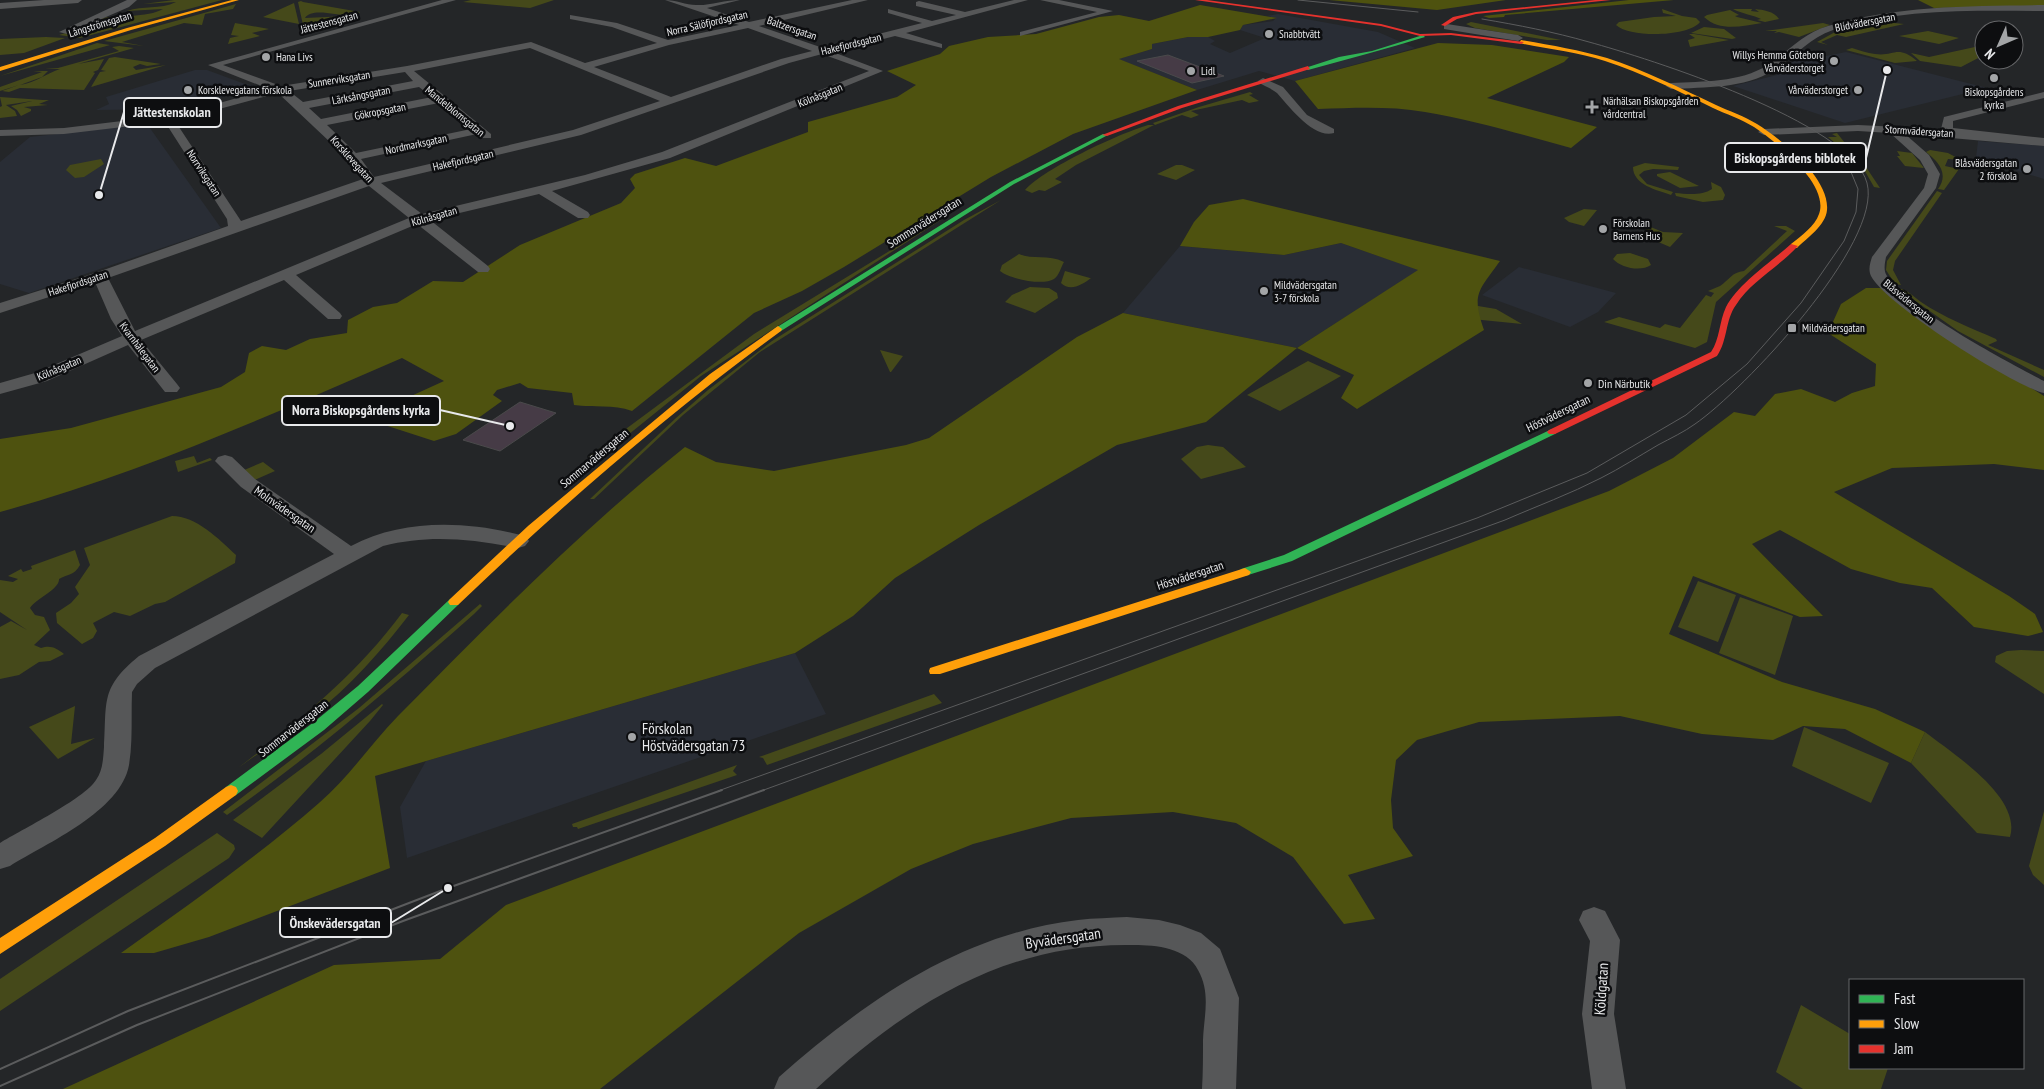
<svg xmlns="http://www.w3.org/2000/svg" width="2044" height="1089" viewBox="0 0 2044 1089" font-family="'PT Sans Narrow',sans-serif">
<rect width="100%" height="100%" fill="#242628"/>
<path fill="#292d35" d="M1278 14 1378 32 1415 48 1295 81 1259 71 1197 90 1118 59 1152 49V44L1188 37H1208L1215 41 1210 44 1230 53 1265 38 1240 30 1243 25 1273 21 1276 18 1267 16Z
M1846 52 1987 88 1845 123 1733 86 1777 75 1797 58 1806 56 1816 58Z
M195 70H207L245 84 263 87 171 109 96 110 109 104 106 97Z
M147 124 221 228 29 293 0 284V162L30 137Z
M1978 141 2044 146V179L1976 158Z
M1341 243 1419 270 1297 348 1123 313 1180 246 1284 255Z
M1519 267 1616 293 1598 312 1570 327 1482 295Z
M795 653 826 714 407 858 400 807 426 761Z"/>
<path fill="#45491a" d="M174 0H222L80 38 59 35 81 28H106L113 24 78 26C95 20 114 25 129 17L96 19C115 15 148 18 163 9L127 11C143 5 160 10 176 2L143 4Z
M471 0H554L530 8 463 2Z
M301 1 303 2 360 12C352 22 313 4 305 18L349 16 307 26 303 25 298 2Z
M294 3 299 24 263 17Z
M236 4 233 9 205 14 202 25 184 23 122 42 144 46 104 41Z
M1662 9 1682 16 1696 18 1700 22C1689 37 1629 38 1616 25L1619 22 1654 17 1676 16 1663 13Z
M1733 9H1752L1751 11 1759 12 1755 9C1763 10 1774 11 1779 19L1765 22 1757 20 1761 19C1754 15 1742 14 1733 9Z
M1730 10 1739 15 1735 16 1737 17 1762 23C1742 26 1720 32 1704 17L1707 15Z
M1874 21 1904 24 1846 37 1837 35 1821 42 1828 45 1817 42 1837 31Z
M1471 22 1561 40H1547L1475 28 1466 24Z
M235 23 269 29 252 33 260 36 228 44 230 38 239 36 231 35Z
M1823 23 1830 25 1799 37 1779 32 1774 33 1777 31H1765Z
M1704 27 1724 29 1736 38 1732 39 1691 33Z
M1928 31 1959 38 1939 44 1899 36Z
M1689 34H1694L1729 40 1690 47 1688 40 1695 38Z
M46 37 65 38 24 53 0 55V39Z
M97 43 110 45 0 76Z
M1984 45V55L1961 67 1920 61 1911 53 1929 57Z
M119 46 134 48 78 64 104 59 98 70 93 72 95 73 84 90 20 88 9 92 2 91 19 85 0 91V87L42 72 33 71H48L42 77 20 85C37 82 45 74 60 69H45L58 68 119 51 112 47Z
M1852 48C1859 50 1867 53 1875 54 1894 57 1897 44 1917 61L1895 63 1846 50Z
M115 57 161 64 147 66 140 64 133 67 136 70 166 65 91 87 100 72 106 71 101 70 109 58Z
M1250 92 1253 94 1249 95 1259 101 1249 103 1242 100 1191 111 1199 115 1191 118 1182 115 1155 125 1153 123 1199 107Z
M0 97 43 100H49L39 104 48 105 24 107 31 109V111L21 116 17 110 11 106 32 101 6 105 15 111 17 116 0 118V107L2 106Z
M1148 125H1154L1076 165 1055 179 1062 182 1045 191 1039 190 1032 193 1025 190C1045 168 1118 134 1148 125Z
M1837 133 1845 143H1850L1880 188 1874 187 1862 166 1828 137H1837L1832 134Z
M1930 150 1948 153 1961 160 1948 159 1945 166 1959 169 1944 190 1938 189C1949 174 1939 162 1926 152Z
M1897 151 1912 153 1924 168 1905 166 1897 156H1900Z
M101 159 104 164 84 177 75 178 66 170 70 165Z
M1645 163 1679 167 1678 170 1653 169 1644 171 1639 175 1647 184 1673 192 1671 195C1657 190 1633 185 1633 167Z
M1176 165H1182L1195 170 1176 180 1157 174Z
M1670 172 1699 186 1680 188 1657 176V174Z
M1711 182 1721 187 1725 195 1723 200 1703 202 1676 196 1675 193C1687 194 1702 196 1712 189Z
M1937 191 1942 193 1895 261 1893 270 1901 285 1895 284 1886 270 1887 261Z
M1001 200 760 352 683 415 594 499H590L676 418 708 390 772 341 964 220Z
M1584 209 1597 210 1584 226 1569 222 1564 218Z
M953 212 701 376 618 443 592 458 588 457 754 334Z
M1648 226 1663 232 1683 233 1670 247 1656 241H1638Z
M1774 226H1786L1795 231 1716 302 1707 342 1695 348 1604 322 1619 317 1660 328 1665 324 1680 328 1706 295 1711 297 1714 293 1708 291C1712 289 1716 288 1720 286 1729 280 1732 272 1744 271L1787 231Z
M1630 253 1648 259 1651 265C1641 272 1621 268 1613 259L1617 254Z
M1019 254C1033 260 1048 254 1064 262 1061 267 1059 276 1054 279 1043 286 1010 279 1000 271L1002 265Z
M1065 271 1090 278H1091C1082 285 1070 292 1061 283Z
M1030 287 1049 288 1057 293 1058 298 1035 313 1005 302 1012 295Z
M1897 288C1907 289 1913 296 1921 302 1943 317 1971 328 1996 339L1997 341 1988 345 2044 370V377L1958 331Z
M1472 305 1496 309 1522 324 1472 319Z
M880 350 903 356 891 372H890Z
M1308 361 1341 376 1280 411 1247 395Z
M1208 445 1223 447 1246 467 1201 479 1181 459 1197 447Z
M194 456 197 463 210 458 212 460 178 472 175 461Z
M263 462 275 471 252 481 242 471Z
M172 516C196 516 219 539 236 555L235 563 165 602 155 604 130 616 114 612 93 623 97 631 93 638 82 644 57 623 56 613 71 603 79 594 75 587 90 565 84 548Z
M75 550 80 565C74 576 67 574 59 579 60 589 36 599 30 608L35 615 44 617 50 630 34 645 41 648C51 645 56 648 64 654L50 661 39 662 19 675 0 679V627L11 621 27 630 0 612V580L13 582 18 579 8 576 21 569 23 572 32 569 31 566Z
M1698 581 1736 595 1718 642 1678 627Z
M1740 597 1793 616 1775 675 1719 653Z
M480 604 482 606 474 614C395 684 314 754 227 815L223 812 359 708Z
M402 613 409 615C381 651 350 687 313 715 289 733 263 750 238 768 298 722 357 674 402 613Z
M2021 650 2044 651V694L1995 662 1996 656 2007 651Z
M934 694 942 703 767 765 763 758 759 757Z
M382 704 383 705 370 721 262 838 233 820 321 754Z
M75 706 71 744 95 738 58 759 29 727Z
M1804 727 1889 763 1871 803 1792 766Z
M1925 732C1952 753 2022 797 2010 837L1977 833 1911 763Z
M737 765 733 771 737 775 578 829 577 827H573L572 824Z
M2044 811V885L2033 875 2029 866Z
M217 833 234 845 235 849 229 858 0 1011V979Z
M1801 1005 1850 1034V1068H1888L1881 1089H1803L1776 1072Z"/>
<path fill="#4e520f" d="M1329 0H1506L1437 10Z
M1629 0H1674L1505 15 1504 17 1489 18 1483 16Z
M1918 0H2044V6L1934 8Z
M1200 5 1277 18 1243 25 1240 30 1208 37H1188L1152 44V49L1119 59 1197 90 1073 134 991 177 844 267 802 291 754 313 632 411C613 404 594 408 574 405L572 393 528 388 520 383 497 390 493 395 502 401 456 434 434 441 363 418 444 381 402 358C270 415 139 474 0 512V439L71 428 221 387 245 372 249 353 262 346 286 350 310 339 347 333 348 320 373 307 397 303 433 281 463 282 520 245 621 203 635 188 630 179 635 174 685 158 716 166 808 132V122L897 97 916 85 887 71 940 54 949 46 988 37 1036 34 1099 17 1119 15 1149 21Z
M1438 43 1492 45 1569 57 1564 62 1487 98 1597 127 1571 148C1523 135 1474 120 1425 112 1390 106 1354 108 1318 109L1295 81Z
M1243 199 1500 261C1479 291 1471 293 1484 330L1357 409 1341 398 1354 375 1297 348 1206 422 1117 445 979 525 895 578 853 616 795 653 375 776 390 868 209 937 154 953H121C188 905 256 858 319 803 348 778 371 744 398 716 490 623 582 529 685 447L716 462 774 471 906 445 929 438 1077 337 1123 313 1297 348 1418 270 1341 243 1284 255 1180 246 1194 222 1209 205Z
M1866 288H1881L1965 347 2044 396V470L1994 464 1892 468 1834 492 2009 596 2035 614 2043 632 2028 636 1974 627 1932 588 1900 583 1851 569 1780 530 1752 544 1823 616 1800 617 1693 576 1669 634 1782 682 1875 709 1925 732 1911 763 1845 729 1803 726 1773 740 1702 734 1620 716 1479 722 1417 740 1396 760 1391 800 1393 828 1413 856 1348 875 1375 919 1344 924 1293 857 1236 823 1173 812 1071 818 973 844 911 869 799 933 600 1089H63L334 965 440 959 506 905 1609 491 1673 458 1734 412 1755 416 1775 394 1801 389 1835 402 1852 393 1875 386 1876 364 1828 333 1841 304Z"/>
<path fill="#463b46" stroke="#4a4a4b" d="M1168 55 1224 76 1192 83 1137 61Z
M520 402 556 413 500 451 463 440Z"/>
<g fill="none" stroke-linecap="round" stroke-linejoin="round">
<path fill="#565758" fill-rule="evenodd" d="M44 0H82L78 3 0 9V3Z
M127 0H137L129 7 67 34 59 32Z
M442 0H456L223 65 281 86 407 66 531 42 585 63 657 43 612 27 570 19V15L617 23 668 40 739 25 665 0C676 0 686 5 696 5 708 6 725 0 740 0L707 8 749 22 852 0H868L759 26 823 48 922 23 888 13V9L932 21 956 15 916 6V2L919 1 965 12 1014 0H1028L906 33 942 44V48L895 36 833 52 883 71 670 158 552 191 588 212 590 215 588 218H578L539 194 430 220 488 266 490 269 488 272H478L417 224 296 275 340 313 342 316 340 319H328L284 280 141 340 177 384 180 388 177 392H165L128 345 47 381 0 394V383L35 373 122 336 111 319 95 282 0 313V303L95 273 228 226 227 219 165 122 64 134 0 136V130L64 128 180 114 269 89 208 65ZM748 28 812 51 781 59 671 97 594 67 669 45ZM530 48 660 101 573 130 374 177 361 159 477 134 483 138H491V134L414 71ZM822 54 869 71 662 152 585 175 422 214 381 183 581 135 789 63ZM405 72 413 81 303 102 289 91ZM419 87 432 97 321 119 309 108ZM278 93 348 159 363 179 241 221 175 121ZM439 103 471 129 356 153 327 125ZM369 186 409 218 135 331 108 278Z
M1040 0H1059L1113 11 1020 36V32L1097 12Z
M2044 5V11C1974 11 1900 8 1833 30 1809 38 1795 57 1774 70 1744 89 1705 87 1671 89L1666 86 1671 83C1703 81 1739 83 1768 65 1788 52 1803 33 1828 26 1898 5 1972 6 2044 5Z
M1447 24 1518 35 1523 38 1518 41 1444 29V25Z
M1263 78 1283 87 1307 115 1334 129V133C1313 139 1289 106 1277 93 1272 89 1265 86 1259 83L1258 81Z
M2044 92V98L1953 121V128L2044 138V146L1905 134 1929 155 1940 174 1936 188 1886 257C1885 263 1883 270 1887 276 1909 310 2006 361 2044 381V393C2012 385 1885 304 1871 276 1868 270 1870 263 1872 257L1924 188 1928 174 1920 160 1890 133 1858 131 1764 135 1758 132 1764 129 1858 125 1941 129 1944 117Z
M225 455 232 457 255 479 351 546C404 518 468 521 525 536L529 541 525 546 518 548C472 539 429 534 383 546L155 668 137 684 132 692C131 716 133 741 129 765 121 811 47 843 10 866L0 869V843C21 830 84 799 96 780 103 770 103 759 104 747 107 701 100 688 139 656L334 554 241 487 215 461 218 457Z
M1594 907 1605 911 1620 940 1614 1014 1626 1089H1592L1582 1014 1590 941 1579 920 1583 911Z
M1127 917 1159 920 1180 925 1201 933 1220 949 1239 998 1236 1089H1202C1203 1073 1203 1056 1203 1040 1204 1015 1211 993 1198 970 1187 948 1156 945 1134 945 1006 942 907 1005 816 1089H774L779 1077C865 1001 961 934 1078 920 1094 918 1111 918 1127 917Z"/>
<path fill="#30b455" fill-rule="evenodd" d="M1423 35 1425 37C1386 49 1347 59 1308 70L1305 68 1339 57 1372 51Z
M1103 134 1108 135 1014 184 781 331 778 332 774 329 1010 182Z
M1552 429 1557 432 1555 434 1292 561 1245 576 1239 572 1241 569 1284 555Z
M454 598 460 602 458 605 368 692 324 730 236 795 231 797 226 795 224 791 226 787 314 722 358 686 450 599Z"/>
<path fill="#ff9f0a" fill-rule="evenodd" d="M232 0H239L131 30 0 71V67L127 28Z
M1521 40C1550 45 1579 50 1607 58 1644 70 1680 88 1716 105 1729 111 1744 116 1757 124 1781 139 1830 178 1827 210 1826 225 1807 238 1797 248H1791V244C1801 236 1815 226 1819 214 1830 184 1775 141 1754 127 1741 119 1726 114 1713 108 1678 91 1642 73 1605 61 1577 52 1548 49 1519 43Z
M778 326 782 329 781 331C667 414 560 507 458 605H450L448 602 450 599 528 526 710 374Z
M1245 568 1251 572 1249 575 940 674H930L929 671 930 668Z
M231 785 236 787 238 791 236 795 165 846 0 954V938L155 838 226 787Z"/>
<path fill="#e5322d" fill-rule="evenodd" d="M1195 0H1207L1381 24 1420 34 1451 33 1524 42 1521 44 1451 35 1420 36 1381 26Z
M1595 0H1611L1476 14 1457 19 1445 26 1441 25 1453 17 1476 12Z
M1308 66 1310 69 1182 108 1107 136 1102 135 1178 106Z
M1791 244 1798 246C1779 267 1751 281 1736 305 1725 320 1728 340 1717 356L1555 434H1549L1547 432 1549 430 1711 352C1720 339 1719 322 1726 307 1738 284 1771 262 1791 244Z"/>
<path stroke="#5b5c5d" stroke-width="1" d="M1298 0 1418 12
M718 791 1477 518 1587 473 1686 415 1747 364 1801 303 1844 241 1856 212 1858 189 1851 172 1841 158
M761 791 1505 520C1537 506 1570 494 1601 478 1621 468 1639 456 1658 445 1671 438 1684 432 1695 424 1743 391 1883 243 1867 183 1851 122 1647 58 1589 42 1554 32 1518 25 1482 19"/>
<path stroke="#5b5c5d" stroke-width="2" d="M0 1069 128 1011 448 888 722 790
M0 1086 137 1025 403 921 764 790"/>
</g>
<g fill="#a3a5a7" stroke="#0d0e10" stroke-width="2">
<circle cx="1269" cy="34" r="5"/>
<circle cx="266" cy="57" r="5"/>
<circle cx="1834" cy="61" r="5"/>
<circle cx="1191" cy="71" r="5"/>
<circle cx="1994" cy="78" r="5"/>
<circle cx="188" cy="90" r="5"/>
<circle cx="1858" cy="90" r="5"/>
<path d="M1589.5 99.5h5v5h5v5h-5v5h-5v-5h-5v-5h5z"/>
<circle cx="2027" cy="169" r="5"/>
<circle cx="1603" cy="229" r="5"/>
<circle cx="1264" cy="291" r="5"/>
<rect x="1787" y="323" width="10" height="10" rx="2.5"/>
<circle cx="1588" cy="383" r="5"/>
<circle cx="632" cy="737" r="5"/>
</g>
<g text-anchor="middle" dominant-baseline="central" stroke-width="5" stroke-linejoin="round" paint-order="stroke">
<g font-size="11" fill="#e8e9eb" stroke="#0d0e10">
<text transform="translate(329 22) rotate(-15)">Jättestensgatan</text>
<text transform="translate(1865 22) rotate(-11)">Blidvädersgatan</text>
<text transform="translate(707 23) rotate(-13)">Norra Sälöfjordsgatan</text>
<text transform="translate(100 24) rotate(-17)">Långströmsgatan</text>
<text transform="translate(792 28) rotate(19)">Baltzersgatan</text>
<text transform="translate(851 44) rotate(-14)">Hakefjordsgatan</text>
<text transform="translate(339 79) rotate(-9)">Sunnerviksgatan</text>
<text transform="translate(361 95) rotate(-11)">Lärksångsgatan</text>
<text transform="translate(820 95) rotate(-22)">Kölnåsgatan</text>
<text transform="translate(380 111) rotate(-11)">Gökropsgatan</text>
<text transform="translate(455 111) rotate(39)">Mandelblomsgatan</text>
<text transform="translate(1919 131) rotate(4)">Stormvädersgatan</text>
<text transform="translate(416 144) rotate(-12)">Nordmarksgatan</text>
<text transform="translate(352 159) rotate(48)">Korsklevegatan</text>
<text transform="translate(463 160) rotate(-13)">Hakefjordsgatan</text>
<text transform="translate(204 173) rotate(57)">Norrviksgatan</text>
<text transform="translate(434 216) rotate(-16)">Kölnåsgatan</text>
<text transform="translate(78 283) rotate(-18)">Hakefjordsgatan</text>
<text transform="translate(1909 301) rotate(39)">Blåsvädersgatan</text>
<text transform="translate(140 347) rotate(53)">Kvarnhålegatan</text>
<text transform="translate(59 368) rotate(-23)">Kölnåsgatan</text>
</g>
<g font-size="11" fill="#e8e9eb" stroke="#0d0e10" text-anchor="start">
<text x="1279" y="34">Snabbtvätt</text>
<text x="1824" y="55" text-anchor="end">Willys Hemma Göteborg<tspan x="1824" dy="13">Vårväderstorget</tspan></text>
<text x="276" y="57">Hana Livs</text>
<text x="1201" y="71">Lidl</text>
<text x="198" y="90">Korsklevegatans förskola</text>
<text x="1848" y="90" text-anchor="end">Vårväderstorget</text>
<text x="1994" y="92" text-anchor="middle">Biskopsgårdens<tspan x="1994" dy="13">kyrka</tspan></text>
<text x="1603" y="101">Närhälsan Biskopsgården<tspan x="1603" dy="13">vårdcentral</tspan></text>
<text x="2017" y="163" text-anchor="end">Blåsvädersgatan<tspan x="2017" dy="13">2 förskola</tspan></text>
<text x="1613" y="223">Förskolan<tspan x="1613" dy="13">Barnens Hus</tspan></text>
<text x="1274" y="285">Mildvädersgatan<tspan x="1274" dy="13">3-7 förskola</tspan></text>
<text x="1802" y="328">Mildvädersgatan</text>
</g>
<g font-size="12" fill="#e8e9eb" stroke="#0d0e10">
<text transform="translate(924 222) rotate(-32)">Sommarvädersgatan</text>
<text transform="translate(1558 413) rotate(-26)">Höstvädersgatan</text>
<text transform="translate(594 458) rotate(-40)">Sommarvädersgatan</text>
<text transform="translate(285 509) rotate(35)">Molnvädersgatan</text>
<text transform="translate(1190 575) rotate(-18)">Höstvädersgatan</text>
<text transform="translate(293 728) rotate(-38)">Sommarvädersgatan</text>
</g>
<g font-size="12" fill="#e8e9eb" stroke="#0d0e10" text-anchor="start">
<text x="1598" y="383">Din Närbutik</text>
</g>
<g font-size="15" fill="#e8e9eb" stroke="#0d0e10" text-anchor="start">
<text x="642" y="728">Förskolan<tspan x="642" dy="17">Höstvädersgatan 73</tspan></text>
</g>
<g font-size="15" fill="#e8e9eb" stroke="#0d0e10">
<text transform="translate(1063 938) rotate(-8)">Byvädersgatan</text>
<text transform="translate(1601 989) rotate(-86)">Köldgatan</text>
</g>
</g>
<path fill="none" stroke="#e8e9eb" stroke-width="2" d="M99 195L124 112M1887 70L1866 158M510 426L440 410M448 888L391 923"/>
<g fill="#e8e9eb" stroke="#0d0e10" stroke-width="2">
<circle cx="99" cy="195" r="5"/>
<circle cx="1887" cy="70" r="5"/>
<circle cx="510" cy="426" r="5"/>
<circle cx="448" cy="888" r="5"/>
</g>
<g fill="#0d0e10" stroke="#e8e9eb" stroke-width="2">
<rect x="124" y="98" width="97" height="29" rx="5"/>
<rect x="1725" y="143" width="141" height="29" rx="5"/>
<rect x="282" y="396" width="158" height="29" rx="5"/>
<rect x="280" y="908" width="111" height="29" rx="5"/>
</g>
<g font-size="14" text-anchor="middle" font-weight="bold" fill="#e8e9eb">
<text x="172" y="117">Jättestenskolan</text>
<text x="1795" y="163">Biskopsgårdens biblotek</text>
<text x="361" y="415">Norra Biskopsgårdens kyrka</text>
<text x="335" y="928">Önskevädersgatan</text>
</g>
<rect x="1849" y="979" width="175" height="90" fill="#0d0e10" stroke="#656668"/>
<rect x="1859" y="995" width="25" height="8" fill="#30b455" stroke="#656668"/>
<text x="1894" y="1004" font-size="15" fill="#e8e9eb">Fast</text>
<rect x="1859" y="1020" width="25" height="8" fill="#ff9f0a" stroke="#656668"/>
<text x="1894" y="1029" font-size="15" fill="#e8e9eb">Slow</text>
<rect x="1859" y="1045" width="25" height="8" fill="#e5322d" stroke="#656668"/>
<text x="1894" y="1054" font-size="15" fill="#e8e9eb">Jam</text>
<g transform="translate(1999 45) rotate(225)"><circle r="24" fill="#0d0e10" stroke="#656668"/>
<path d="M0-4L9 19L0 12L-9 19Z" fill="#a3a5a7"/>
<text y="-8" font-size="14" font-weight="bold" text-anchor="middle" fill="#e8e9eb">N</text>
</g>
</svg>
